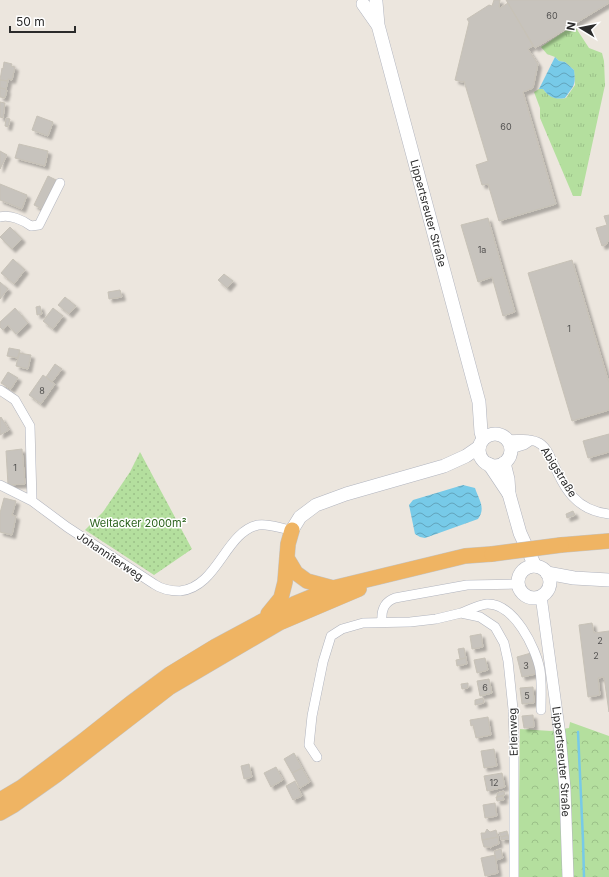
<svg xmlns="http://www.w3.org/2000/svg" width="609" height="877" viewBox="0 0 609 877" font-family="Inter,sans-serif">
<defs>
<pattern id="grass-dots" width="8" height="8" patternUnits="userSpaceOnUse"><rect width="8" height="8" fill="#b4df9e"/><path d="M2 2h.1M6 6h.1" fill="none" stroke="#9bc088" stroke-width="1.8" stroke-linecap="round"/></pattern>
<pattern id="forest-crowns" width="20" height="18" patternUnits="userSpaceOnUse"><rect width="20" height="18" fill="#b4df9e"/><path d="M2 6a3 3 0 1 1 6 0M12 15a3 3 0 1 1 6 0" fill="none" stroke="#9bc088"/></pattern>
<pattern id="park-tufts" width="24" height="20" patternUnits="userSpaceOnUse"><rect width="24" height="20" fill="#b4df9e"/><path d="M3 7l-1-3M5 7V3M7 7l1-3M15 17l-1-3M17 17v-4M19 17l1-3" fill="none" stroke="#9bc088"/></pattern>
<pattern id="water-waves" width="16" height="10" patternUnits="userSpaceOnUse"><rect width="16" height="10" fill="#77cae8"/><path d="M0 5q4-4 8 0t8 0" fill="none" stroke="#62a4bc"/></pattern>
<filter id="shadow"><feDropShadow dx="3.5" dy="3.5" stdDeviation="1" flood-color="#0004"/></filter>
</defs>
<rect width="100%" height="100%" fill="#ece6de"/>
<path fill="url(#grass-dots)" d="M140 452 192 549 154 575 85 530 103 512 130 472Z"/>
<path fill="url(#forest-crowns)" d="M570 722 609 736V877H518L520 729 551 731 569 728Z"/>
<path fill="url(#park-tufts)" d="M574 25 589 48 602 53 604 61 605 85 581 196H573L540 118V108L534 92 539 89H543C549 97 556 100 566 98L575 85 574 70 565 62 559 61 555 57 547 54 541 47Z"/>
<path fill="url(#water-waves)" d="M555 57 559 61 565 62 574 70C576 86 574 85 565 98 555 100 549 97 543 89H539Z
M463 485 475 488C479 500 486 508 478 519L425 538 420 537 415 534 409 505 413 500Z"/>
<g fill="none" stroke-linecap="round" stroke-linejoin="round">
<path stroke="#77cae8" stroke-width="2.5" d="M578 732 583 840 584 877"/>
</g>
<path fill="#c7c3bd" stroke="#c7c2b7" filter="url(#shadow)" d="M494 0H500L499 7 500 8 508 3 533 46 528 49 538 64 533 88 523 92 556 204 499 221 488 184 482 185 476 165 488 161 464 81 462 82 455 80 469 22 467 19 489 5 492 6Z
M506 0H609V3L535 48Z
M4 62 12 64 11 66 15 67 12 80 8 79V81L0 80 2 68 3 69Z
M0 80 8 81 6 89 0 88Z
M0 88 7 90 5 98 0 97Z
M0 102 5 103 3 118 0 117Z
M37 116 53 122 48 136 32 130Z
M6 118 10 119 8 127 5 126Z
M19 144 48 151 45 166 15 158Z
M0 151 7 155 0 169Z
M48 176 56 180 42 209 34 205Z
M0 184 27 195 22 209 0 200Z
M609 215V241L607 242V244L602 246 596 228 607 225 604 216Z
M488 218 515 312 503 316 492 277 478 282 461 225Z
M10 227 22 239 12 249 0 237Z
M13 259 25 270 14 284 1 273Z
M572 260 609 383V410L572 421 528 273Z
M224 274 233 281 227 288 218 280Z
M0 282 8 289 0 299Z
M120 290 122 297 109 299 108 292Z
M65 297 76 306 69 314 58 305Z
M40 306 42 314 37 315 36 307Z
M15 308 28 323 16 334 8 325 3 330 0 327V322Z
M53 308 63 316 53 329 43 321Z
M9 348 20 350 18 358 7 356Z
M19 353 31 355 28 369 16 366Z
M55 364 62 369 52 382 46 377Z
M8 372 18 378 11 389 1 383Z
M43 375 55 384 41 404 29 395Z
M1 417 9 430 0 435V418Z
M609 434V452L588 458 583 441Z
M22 449 25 484 8 485 6 451Z
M4 498 16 501 12 515 16 516 12 535 0 532V513Z
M573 511 575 515 567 518 566 514Z
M592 623 594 633 609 631V712L604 677 598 678 600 695 588 697 579 625Z
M481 634 483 647 472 649 470 636Z
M464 648 466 658 460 659 458 649Z
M531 653 536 674 522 677 517 657Z
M466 658 467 664 457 666 456 660Z
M485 658 488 670 477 673 474 660Z
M489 679 492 693 480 696 477 681Z
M468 683V688L462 689 461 684Z
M533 687 534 703 522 704 520 688Z
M483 698 484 703 475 705V700Z
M533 715 534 727 524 728 522 716Z
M488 717 491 735 476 738 473 725 471 726 470 720Z
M494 749 497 766 484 768 481 751Z
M294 753 302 768 292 773 284 759Z
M249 764 252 777 244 779 241 766Z
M276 767 283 780 271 787 264 773Z
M302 768 310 782 300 788 292 773Z
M502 773 505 787 487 791 484 776Z
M295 781 302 796 293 800 286 786Z
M504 791 505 795 497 797V793Z
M503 796 504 800 497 801 496 797Z
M495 803 497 816 485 818 483 805Z
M487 829 490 832 496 830 498 837 482 840 481 833H485Z
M507 831 508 835 501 837 499 833Z
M508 835 509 839 501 840V837Z
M498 837 499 844 493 846 491 848 488 847H484L482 840Z
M501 849 503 858 496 860 494 851Z
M495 855 498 873 485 876 481 858Z"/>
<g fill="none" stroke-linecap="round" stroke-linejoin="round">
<defs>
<path id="minor" d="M0 217C9 214 23 220 31 226L39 225 60 183
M0 390 15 400 30 426 32 501
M507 440C515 439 531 439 537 442 545 445 549 454 552 461 565 489 575 510 609 514
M511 449 524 445 530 441
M0 485 32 501 67 527 154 584C161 589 171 591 180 591 218 587 225 532 258 525 269 523 281 529 292 530
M461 613C469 610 478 605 487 604 514 603 536 648 540 670 542 684 541 697 541 710
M382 622C381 610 384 602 395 598L467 585 519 584
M317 757 309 745 312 716 323 662 331 636 342 629 363 623 410 622 436 619 461 613 480 617 495 627 504 643 508 661 513 709 514 739V877"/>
<g id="tertiary">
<path id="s1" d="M541 596 560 735 565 789 568 877"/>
</g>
<g id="secondary">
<path id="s2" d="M376 2 378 25 479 402 481 432 483 439"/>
<path d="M363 4 377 24"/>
<circle cx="495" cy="450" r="16"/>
<path d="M504 463 508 479 509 494 520 533 535 566"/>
<path d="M489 464 509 494"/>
<path d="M292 530 300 517 316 505 346 494 444 466 466 456 479 447"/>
<circle cx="534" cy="582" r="16"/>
<path d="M547 573 574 578 609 580"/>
</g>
<path id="trunk" d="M561 545 609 541
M287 558 296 573 307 581 333 588
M268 614 281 598 285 582 288 544 292 530
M0 800 22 787 83 741 131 703 170 674 216 646 294 604 333 588 465 556 492 554
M0 813 14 805 55 776 170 687 279 623 359 589"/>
</defs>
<use href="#minor" stroke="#b1b4be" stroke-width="10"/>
<use href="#tertiary" stroke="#b1b4be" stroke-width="12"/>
<use href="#secondary" stroke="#b1b4be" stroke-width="14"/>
<use href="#trunk" stroke="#c4c4c4" stroke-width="16"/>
<use href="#minor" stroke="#fff" stroke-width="9"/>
<use href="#tertiary" stroke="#fff" stroke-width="11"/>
<use href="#secondary" stroke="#fff" stroke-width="13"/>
<use href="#trunk" stroke="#efb463" stroke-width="15"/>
<defs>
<path id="trunk-bridge" d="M492 554 561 545"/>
</defs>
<use href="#trunk-bridge" stroke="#c4c4c4" stroke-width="16" stroke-linecap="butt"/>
<use href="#trunk-bridge" stroke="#efb463" stroke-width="15"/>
</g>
<g text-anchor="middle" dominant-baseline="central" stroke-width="3" stroke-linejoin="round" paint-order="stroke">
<g font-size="9" fill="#525150">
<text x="552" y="15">60</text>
<text x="506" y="126">60</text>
<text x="482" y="249">1a</text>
<text x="569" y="328">1</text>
<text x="42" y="390">8</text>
<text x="15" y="467">1</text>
<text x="600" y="640">2</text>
<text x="596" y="655">2</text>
<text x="526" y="665">3</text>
<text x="485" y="687">6</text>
<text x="527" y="695">5</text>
<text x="494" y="782">12</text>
</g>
<g font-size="11" fill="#2b2b2b" stroke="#fff">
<text stroke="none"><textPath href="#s2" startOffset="218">Lippertsreuter Straße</textPath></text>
<text transform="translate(559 472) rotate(58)">Abigstraße</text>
<text transform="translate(110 556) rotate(34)">Johanniterweg</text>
<text transform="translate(513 732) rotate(-92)">Erlenweg</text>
<text stroke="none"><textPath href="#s1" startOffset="167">Lippertsreuter Straße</textPath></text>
</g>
<g font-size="11" fill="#2d641f" stroke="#fff">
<text x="138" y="523">Weltacker 2000m²</text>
</g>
</g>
<g transform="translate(581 28) rotate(280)" stroke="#ffffff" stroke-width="3" paint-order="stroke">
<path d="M0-3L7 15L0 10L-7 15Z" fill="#2b2b2b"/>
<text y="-6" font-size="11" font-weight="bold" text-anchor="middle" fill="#2b2b2b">N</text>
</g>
<path d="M10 26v6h65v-6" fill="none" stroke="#2b2b2b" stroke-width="2"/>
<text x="16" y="26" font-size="12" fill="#2b2b2b" stroke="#ffffff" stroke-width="3" paint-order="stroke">50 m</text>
</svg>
